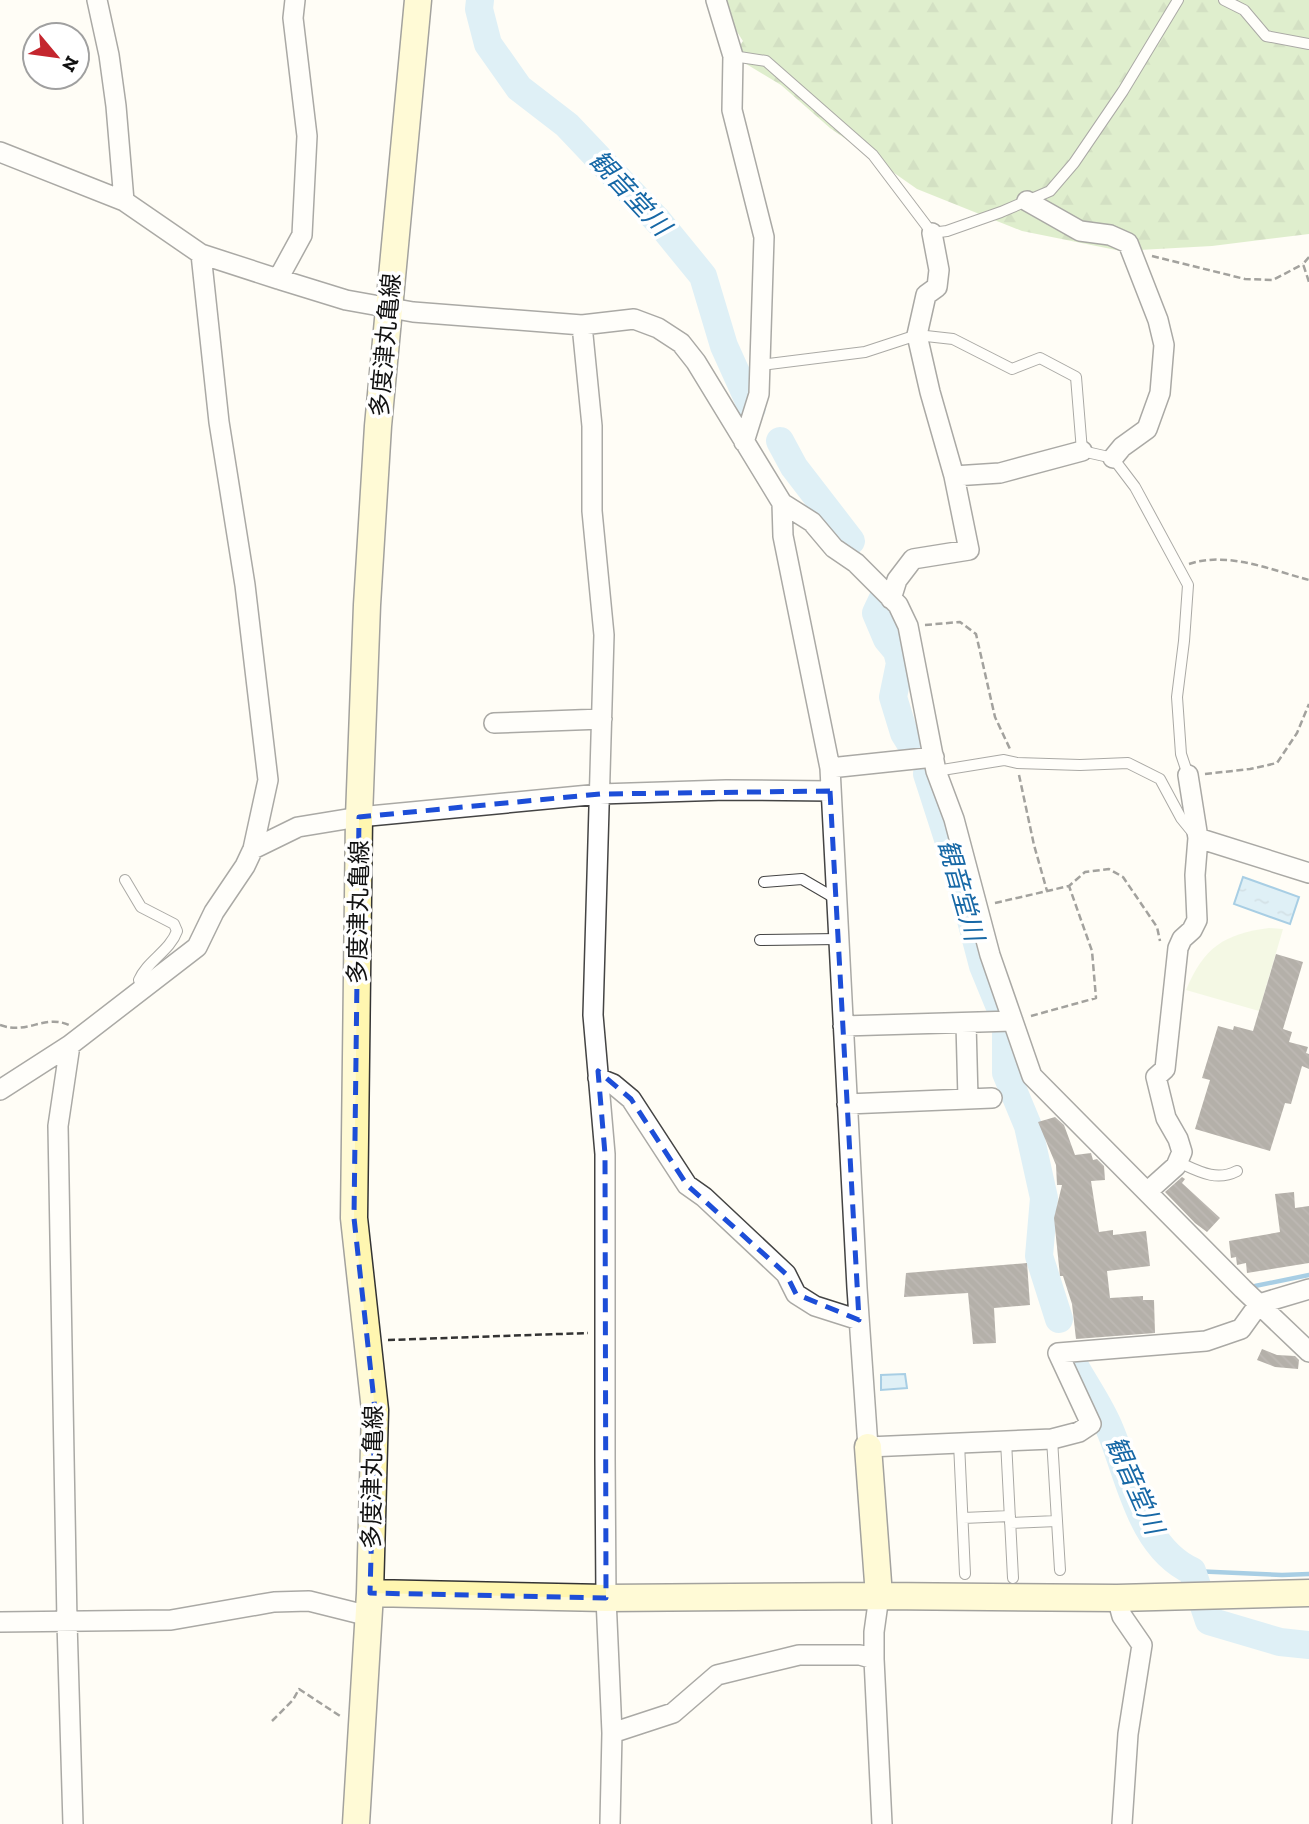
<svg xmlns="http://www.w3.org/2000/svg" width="1309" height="1824" viewBox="0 0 1309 1824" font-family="'Zilla Slab','Noto Sans JP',serif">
<defs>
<pattern id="forest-firs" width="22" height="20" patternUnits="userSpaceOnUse" patternTransform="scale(1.75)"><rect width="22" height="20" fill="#b9dc9c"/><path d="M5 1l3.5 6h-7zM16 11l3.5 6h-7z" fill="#9ebc85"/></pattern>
<pattern id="water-ripples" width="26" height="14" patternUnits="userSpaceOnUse" patternTransform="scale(1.75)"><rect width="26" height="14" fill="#b9e0f7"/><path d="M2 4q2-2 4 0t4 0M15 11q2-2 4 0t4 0" fill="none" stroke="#9ebfd3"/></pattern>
<pattern id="building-back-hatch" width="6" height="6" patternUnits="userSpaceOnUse" patternTransform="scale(1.75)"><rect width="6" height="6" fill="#5a524d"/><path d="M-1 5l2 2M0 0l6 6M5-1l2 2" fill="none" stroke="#6d6662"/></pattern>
</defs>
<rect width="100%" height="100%" fill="#fffdf5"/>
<path fill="url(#forest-firs)" d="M716 0H1309V234L1212 246 1121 251 1022 231 917 189 830 128 781 85 733 56 743 41Z"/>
<path fill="#e6f2cf" d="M1269 928 1283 929 1259 1011 1186 990C1204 947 1224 934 1269 928Z"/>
<path fill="url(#water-ripples)" stroke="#3f96cf" stroke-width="2" d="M1243 877 1299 897 1290 924 1234 904Z
M905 1374 907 1388 881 1390V1375Z"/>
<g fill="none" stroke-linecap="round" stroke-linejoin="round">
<path stroke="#3f96cf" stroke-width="4.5" d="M1255 1286 1309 1275
M1192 1571 1282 1575 1309 1574"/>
<path stroke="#b9e0f7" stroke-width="28" d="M480 0 479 9 488 44 519 88 567 125 659 222 703 276 724 346 752 408
M780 441 794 467 851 541
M885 594 876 613 887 639 897 651 900 663 893 697 904 733 914 749
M927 774 957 867 983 966 999 1005
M1006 1034V1073L1028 1126 1044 1198 1039 1256 1059 1319
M1073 1363C1085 1385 1101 1407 1110 1430 1130 1477 1140 1547 1192 1571L1209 1621 1280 1642 1309 1645"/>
</g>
<path fill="url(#building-back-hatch)" d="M1276 954 1303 962 1283 1029 1292 1032 1289 1042 1308 1047 1306 1053 1309 1054V1069L1302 1066 1291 1104 1285 1103 1270 1151 1195 1129 1210 1080 1202 1078 1218 1026 1233 1030 1234 1026 1253 1031Z
M1055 1117 1064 1125 1075 1155 1091 1153 1093 1160 1097 1159 1104 1166 1105 1180 1091 1181 1099 1232 1113 1230V1235L1146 1231 1150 1266 1107 1271 1110 1298 1143 1296V1300H1154L1155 1333 1076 1339 1072 1304 1063 1276H1060L1054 1218 1062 1185H1057L1056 1165 1038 1122Z
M1182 1177 1185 1179 1182 1183 1220 1218 1207 1232 1195 1223 1165 1192Z
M1294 1192 1295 1208 1309 1206V1263L1247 1273 1246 1263 1237 1265 1236 1257 1231 1258 1229 1241 1280 1232 1275 1194Z
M1027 1263 1030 1305 994 1308 996 1343 973 1344 968 1293 904 1297 906 1273Z
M1262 1349 1277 1355 1295 1356 1299 1360 1298 1369 1275 1367 1257 1360Z"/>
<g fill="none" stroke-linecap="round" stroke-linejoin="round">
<defs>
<path id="lane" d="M1224 0 1244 10 1266 36 1309 44
M733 56 766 61 873 155 932 233 947 231 1001 212 1050 191 1074 163 1123 91 1178 0
M761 365 865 352 917 335 953 339 1012 369 1040 358 1076 377 1082 451 1113 458 1135 487 1188 585 1184 641 1177 697 1181 754 1188 775
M936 771 1004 760 1017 763 1080 765 1128 763 1160 779 1181 818 1194 834
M125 880 141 907 174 924 177 931C170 951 147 961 139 980L144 988
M764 882 802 879 838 900
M760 940 840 939
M1178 1162C1198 1171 1216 1182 1237 1171
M1052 1439 1060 1570
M1006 1441 1013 1578
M959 1443 965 1574
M963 1518 1010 1516
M1010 1523 1057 1521"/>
<path id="street" d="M97 0 109 55 116 106 124 201
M716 0 733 56 732 110 764 237 759 394 744 442
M0 152 124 201 201 254 278 279 346 300 413 312 582 325 634 319 658 328 681 343 696 362 782 503 812 522 834 548 856 563 898 605 908 626 936 771 954 819 990 955 1032 1076 1243 1289 1309 1352
M1027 201 1080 231 1110 235 1128 243 1158 320 1164 345 1160 393 1147 429 1122 447 1113 458
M278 279 302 235 307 136 293 18 295 0
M582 325 592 426V511L604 635 593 1015 605 1154V1459L606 1598 612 1733 610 1824
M954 476 1000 473 1082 451
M782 503 783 536 830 768 857 1288 868 1447 1052 1439 1079 1432 1091 1424 1058 1353 1206 1341 1241 1329 1259 1304 1309 1289
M891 599 897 580 913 559 969 550 954 476 930 392 917 335 926 295 937 287 939 270 932 233
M494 723 602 719
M830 768 934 757
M1198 838 1309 873
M253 849 298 827 359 817 600 794 726 790 830 791
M966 1023 968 1099
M843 1026 1013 1021
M70 1045 58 1126 67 1622 73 1824
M598 1078 613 1084 631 1099 687 1185 704 1197 786 1274 796 1294 815 1306 859 1320
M0 1090 70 1045 197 947 214 912 245 866 253 849 268 780 245 585 219 422 201 254
M847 1104 992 1098
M1147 1192 1176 1166 1182 1152 1178 1139 1166 1118 1156 1077 1165 1069 1178 948 1182 939 1192 930 1197 920 1195 875 1198 838 1188 775
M879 1596 874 1632V1659L882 1824
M1117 1598 1122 1616 1142 1645 1128 1734 1122 1824
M0 1622 171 1620 274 1602 309 1601 369 1616
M612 1733 673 1713 717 1675 799 1655H860L874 1659"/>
<path id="secondary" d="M868 1447 879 1596 1117 1598 1309 1593
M370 1593 606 1598 879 1596
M356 1824 370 1593 375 1410 354 1218 359 817 367 605 378 426 418 0"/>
</defs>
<use href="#lane" stroke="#444" stroke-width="12"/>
<use href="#street" stroke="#444" stroke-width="22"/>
<use href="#secondary" stroke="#333" stroke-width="29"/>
<path stroke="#333" stroke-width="2.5" stroke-dasharray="7 3.5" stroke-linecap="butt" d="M1152 256 1245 279 1273 280 1303 264
M1309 257 1303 264 1309 282
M1189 564C1228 551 1271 570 1309 580
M925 625 960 622 976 634 995 717 1010 749
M1205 774 1250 769 1277 763 1297 733 1309 704
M1019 775 1034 845 1047 891
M995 903 1069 886 1085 872 1109 869 1123 877 1157 927 1160 941
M1031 1016 1096 998 1092 951 1069 886
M0 1025C28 1035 44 1014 69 1025
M388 1340 588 1333
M272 1721 293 1700 299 1689 340 1716"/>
<use href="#lane" stroke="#fff" stroke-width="10"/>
<use href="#street" stroke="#fff" stroke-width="19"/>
<use href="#secondary" stroke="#fff6b0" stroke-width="26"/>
</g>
<path d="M0 0H1309V1824H0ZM830 791 859 1320 796 1294 786 1274 687 1185 631 1099 598 1071 605 1154 606 1598 370 1593 375 1410 354 1218 359 817 600 794Z" fill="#fffdf5" fill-opacity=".55" fill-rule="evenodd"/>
<path fill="none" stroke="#1d4ed8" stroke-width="5" stroke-dasharray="14 9" stroke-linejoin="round" d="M830 791 859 1320 796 1294 786 1274 687 1185 631 1099 598 1071 605 1154 606 1598 370 1593 375 1410 354 1218 359 817 600 794Z"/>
<g text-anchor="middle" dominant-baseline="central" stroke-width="7" stroke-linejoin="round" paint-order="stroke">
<g font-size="24" fill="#111" stroke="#fff">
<text transform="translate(385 345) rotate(-85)">多度津丸亀線</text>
<text transform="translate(358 912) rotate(-89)">多度津丸亀線</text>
<text transform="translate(372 1477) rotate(-89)">多度津丸亀線</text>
</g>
<g font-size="26" font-style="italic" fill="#1768a6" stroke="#fff">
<text transform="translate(630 193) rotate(47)">観音堂川</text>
<text transform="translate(961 890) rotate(74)">観音堂川</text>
<text transform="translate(1135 1485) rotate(66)">観音堂川</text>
</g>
</g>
<g transform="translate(56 56) rotate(119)"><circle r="33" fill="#ffffff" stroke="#a0a0a0" stroke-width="2"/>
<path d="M0-5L12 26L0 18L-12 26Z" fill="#c4262e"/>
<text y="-10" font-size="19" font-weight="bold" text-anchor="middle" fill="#111111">N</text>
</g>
</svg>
